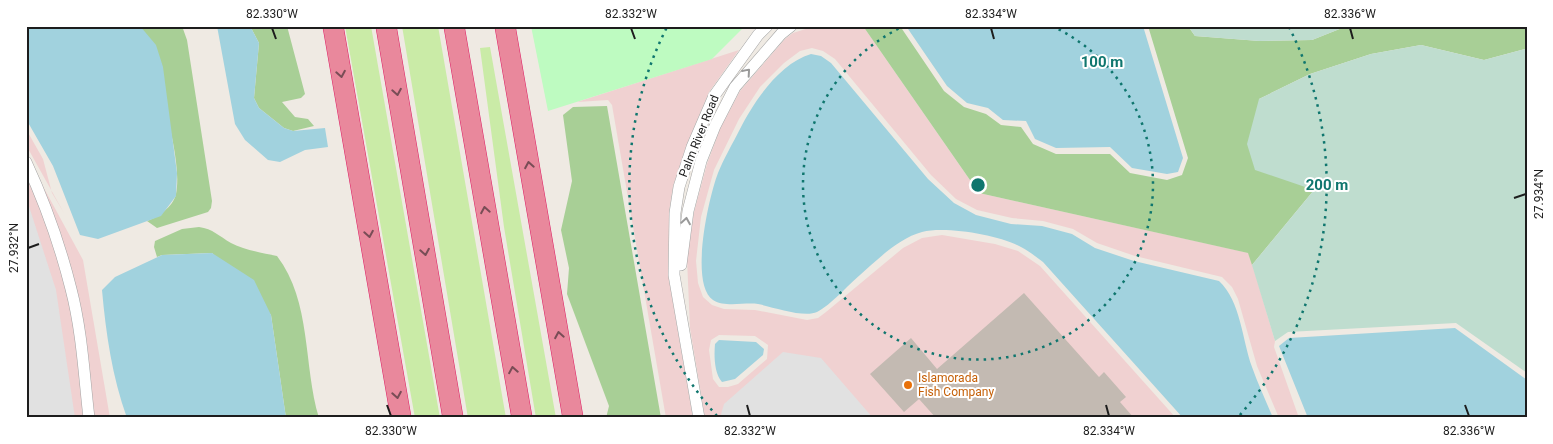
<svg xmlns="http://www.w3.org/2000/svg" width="1553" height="444" viewBox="0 0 1553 444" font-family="Roboto,sans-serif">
<rect width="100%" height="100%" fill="#efeae3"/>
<path fill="#f0d1d1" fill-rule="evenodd" d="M815 26H863L979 193 1249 253 1275 341 1274 347 1299 418H1279L1257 366 1238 299 1232 287 1222 277 1135 256 1097 243 1073 229 1043 221 1012 218 977 210 956 199 931 175 835 59 823 51 812 48 800 51 784 63 760 87 739 119 714 170 701 217 696 261 698 283 703 297 712 305 724 309 755 310 807 320 818 318 826 312 903 248 922 238 942 235 995 244 1018 251 1040 266 1176 418H705L690 328 687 259 694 212 707 164 720 129 740 91 785 39 793 33ZM719 335 755 336 768 345 767 359 738 384 728 387H719L713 379 709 350 711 340Z
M739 50 709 92 687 144 673 186 669 212 668 274 693 418H666L612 105 608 100 577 102Z
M26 129 43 159 52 193 64 213 26 145Z
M26 155 83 260 110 418H26Z"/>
<path fill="#caeba7" d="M345 26H371L440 418H415Z
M402 26H438L506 418H468Z
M490 47 556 418H536L504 227 480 48Z"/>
<path fill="#a8cf96" d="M140 26H182L187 40 212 201 211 208 208 212 157 228 147 221C158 217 173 207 176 194 184 153 152 68 140 26Z
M250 26H287L305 94 301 98 282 102 295 117 308 119 314 126 293 131 284 128 259 108 254 98 259 43Z
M863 26H900L944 91 964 107 986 114 1001 125 1021 127 1033 144 1056 154H1110L1130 173 1167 180 1182 175 1188 158 1148 26H1188L1195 36 1260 41 1312 40 1347 26H1527V47L1525 49 1484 60 1421 45 1371 54 1310 74 1259 99 1314 190 1252 265 1248 253 979 193Z
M607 106 661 418H606L609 406 567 294 569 268 561 230 572 181 563 115 573 107Z
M199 227C213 229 219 236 231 243 245 250 262 253 277 256 312 302 303 365 319 418H286L271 315 212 253 162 255 157 257 154 247 155 241 182 229Z"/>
<path fill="#bfddcf" d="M1188 26H1347L1312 40 1259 41 1195 36Z
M1421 45 1484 60 1525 49 1527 47V373L1456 323 1288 332 1275 341 1252 265 1314 190 1255 170 1247 144 1259 99 1310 74 1371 54Z"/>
<path fill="#befbc1" d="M531 26H745L712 59 548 111Z"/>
<path fill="#e1e1e1" d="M26 197 56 290 75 418H26Z
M783 352 821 358 873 418H720L724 404Z"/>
<path fill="#a1d2de" d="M26 26H140L156 45 163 67 177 173 176 196 161 216 98 239 80 235 53 166 26 119Z
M217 26H250L259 43 254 98 259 108 284 128 293 131 325 128 328 147 305 150 280 162 268 160 245 140 235 124Z
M906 26H1143L1183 158 1178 172 1167 174 1132 168 1110 147 1056 148 1035 139 1026 121 1003 120 988 108 967 103 947 86Z
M811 54 821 56 831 63 928 179 954 203 976 215 1011 224 1042 226 1072 234 1095 248 1134 261 1219 281C1241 302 1242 339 1252 367 1258 384 1266 401 1273 418H1183L1043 262C1036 257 1029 251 1021 247 999 235 946 226 922 232 899 238 877 260 860 275 848 285 831 305 817 312 804 318 773 307 758 304 744 302 726 308 713 300 689 284 709 196 718 173 724 158 733 143 740 129 754 101 780 63 811 54Z
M212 253 254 280 271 315 286 418H127C112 376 106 334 102 290L115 277 162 255Z
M1455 328 1527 380V418H1308L1279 346 1289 338Z
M719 340 756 342 764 349 763 355 735 379 722 382C714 373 714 355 715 344Z"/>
<path fill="#c3bab2" d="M1024 293 1099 377 1104 372 1126 397 1120 402 1134 418H936L919 399 904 412 870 374 911 338 937 369Z"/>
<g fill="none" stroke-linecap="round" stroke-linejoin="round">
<defs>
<path id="minor" d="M26 162C45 203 60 245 71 289 82 331 84 375 89 418
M681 265 688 211 701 161 715 126 735 87 781 34 791 26
M699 418 674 275 675 213 679 187 692 147 714 96 758 35 767 26"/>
<path id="motorway" d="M333 26 401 418
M386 26 453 418
M454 26 522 418
M505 26 573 418"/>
</defs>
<use href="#minor" stroke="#a4a4a4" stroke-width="12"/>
<use href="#motorway" stroke="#dd1f65" stroke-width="21"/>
<use href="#minor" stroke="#fff" stroke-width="11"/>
<use href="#motorway" stroke="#e9889c" stroke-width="20"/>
</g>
<defs><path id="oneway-chevron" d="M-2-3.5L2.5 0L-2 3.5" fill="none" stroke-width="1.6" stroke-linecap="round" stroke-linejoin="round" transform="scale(1.25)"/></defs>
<g stroke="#999">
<use href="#oneway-chevron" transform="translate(747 72) rotate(-49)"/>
<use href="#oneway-chevron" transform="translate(686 221) rotate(-81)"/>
</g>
<g stroke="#794d56">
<use href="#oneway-chevron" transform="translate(341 74) rotate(80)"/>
<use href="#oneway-chevron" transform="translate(397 92) rotate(80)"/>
<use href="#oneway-chevron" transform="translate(529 165) rotate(-100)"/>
<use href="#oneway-chevron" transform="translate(485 210) rotate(-100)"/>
<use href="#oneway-chevron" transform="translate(369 234) rotate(80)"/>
<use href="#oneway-chevron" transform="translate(425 252) rotate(80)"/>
<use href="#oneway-chevron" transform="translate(559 335) rotate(-100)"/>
<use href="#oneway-chevron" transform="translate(513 370) rotate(-100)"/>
<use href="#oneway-chevron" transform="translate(397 395) rotate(80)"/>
</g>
<path fill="none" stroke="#1d1d1d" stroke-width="2" d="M272 28 276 39M631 28 635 39M991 28 994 39M1350 28 1353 39M1514 198 1526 194M28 248 39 244M387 405 391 416M747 405 750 416M1106 405 1109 416M1465 405 1469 416"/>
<g fill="none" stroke="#0f766e" stroke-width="2.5" stroke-dasharray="2.5 5">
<path d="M1052 26A175 175 0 1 1 904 26"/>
<path d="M717 416A349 349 0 0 1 667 27M1289 27A349 349 0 0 1 1239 416"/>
</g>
<circle fill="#e8710a" stroke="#fff" stroke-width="2" cx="908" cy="385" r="5"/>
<g text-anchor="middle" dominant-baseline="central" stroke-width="4" stroke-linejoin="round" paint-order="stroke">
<g font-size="12" fill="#1d1d1d" stroke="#fff">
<text transform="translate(699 136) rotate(-68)">Palm River Road</text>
</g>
<g font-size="12" fill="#c56008" stroke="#fff" text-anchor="start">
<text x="918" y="378">Islamorada<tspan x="918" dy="14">Fish Company</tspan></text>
</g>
</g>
<circle cx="978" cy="185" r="8" fill="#0f766e" stroke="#fff" stroke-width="2.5"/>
<g font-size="15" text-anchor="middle" font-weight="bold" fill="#0f766e" stroke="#fff" stroke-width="4" stroke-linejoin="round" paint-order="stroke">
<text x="1102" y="67">100 m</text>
<text x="1327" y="190">200 m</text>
</g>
<rect width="1553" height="444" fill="none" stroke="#ffffff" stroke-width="55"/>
<rect x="28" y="28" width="1498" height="388" fill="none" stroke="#1d1d1d" stroke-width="2"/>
<g font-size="12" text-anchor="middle" fill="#1d1d1d">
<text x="272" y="18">82.330°W</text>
<text x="631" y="18">82.332°W</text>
<text x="991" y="18">82.334°W</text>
<text x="1350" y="18">82.336°W</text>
<text transform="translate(1539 194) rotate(-90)" y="4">27.934°N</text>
<text transform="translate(14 248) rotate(-90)" y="4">27.932°N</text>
<text x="391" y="435">82.330°W</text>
<text x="750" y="435">82.332°W</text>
<text x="1109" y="435">82.334°W</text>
<text x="1469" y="435">82.336°W</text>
</g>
</svg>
